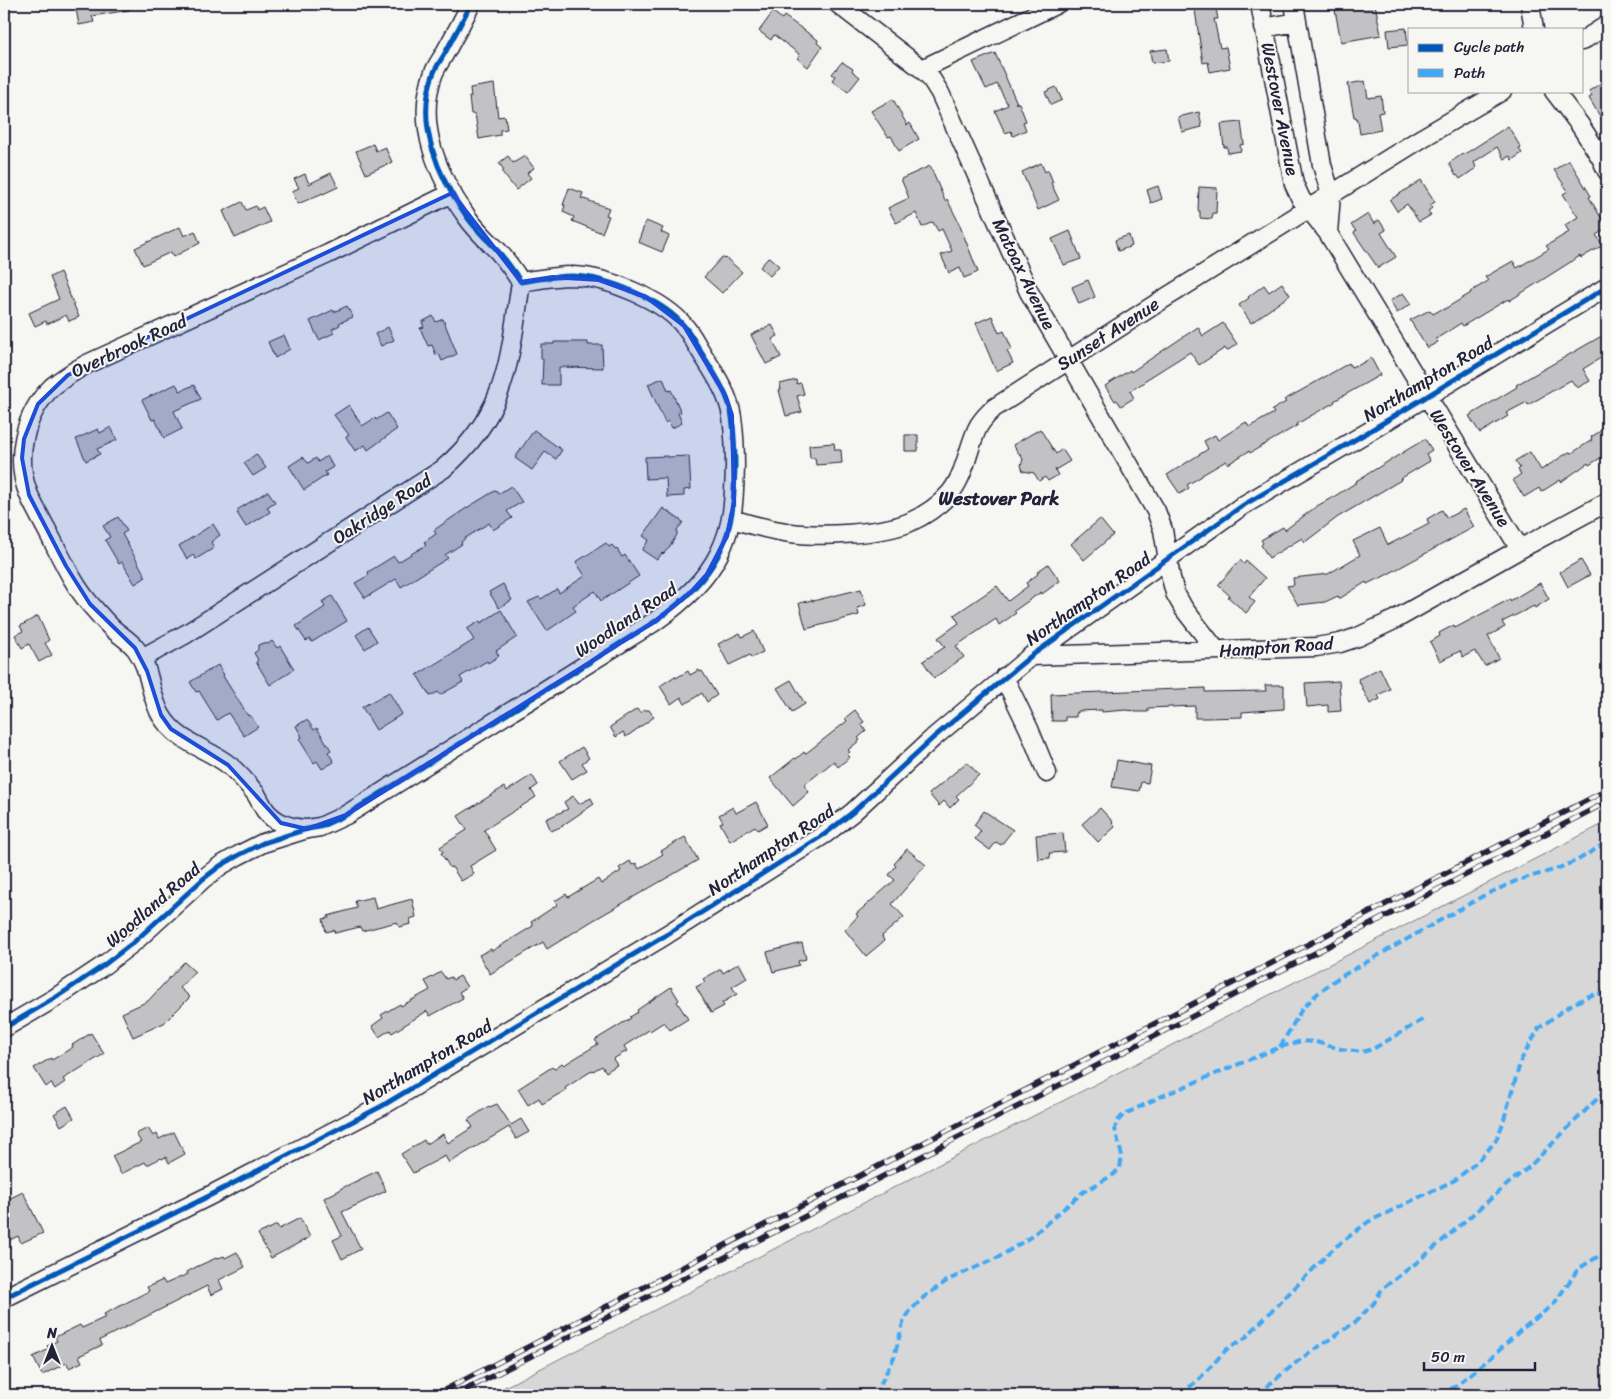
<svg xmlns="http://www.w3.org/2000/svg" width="1611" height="1399" viewBox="0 0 1611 1399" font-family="Sriracha,sans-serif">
<rect width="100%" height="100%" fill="#f6f6f2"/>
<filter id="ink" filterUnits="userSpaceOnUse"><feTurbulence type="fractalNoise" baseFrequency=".02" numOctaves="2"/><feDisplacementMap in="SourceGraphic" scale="10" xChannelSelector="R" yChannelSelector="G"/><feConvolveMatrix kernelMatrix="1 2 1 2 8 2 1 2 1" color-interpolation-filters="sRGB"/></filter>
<g filter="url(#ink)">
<path fill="#d7d7d7" stroke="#7c7c89" d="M1607 822V1395H489Z"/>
<path fill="#c2c2c4" stroke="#22223b" d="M75 4H128L129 10 92 16 94 22 79 25Z
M1194 4H1215L1218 19H1214L1220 48 1226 47 1230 68 1210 72 1208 62 1203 63Z
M1372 4H1375L1381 35 1341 42 1335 10Z
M773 12 782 19 784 16 818 40 817 43 822 47 808 67 797 58 800 55 798 53 774 35 771 40 759 31Z
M1406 28 1408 45 1389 47 1387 30Z
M1167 49 1169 61 1152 63 1150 51Z
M995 53 1017 103H1015H1019L1026 121 1023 122 1026 130 1013 136 1011 131 1005 133 995 111 1008 105 997 84 986 89 973 62Z
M842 62 853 69 852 71 860 77 848 92 832 80 835 76 832 74Z
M1607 79V128L1589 98 1592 96 1589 91Z
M1365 81 1368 98 1381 96 1383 112 1378 113 1381 130 1360 134 1358 121H1357L1356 117H1354L1348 84Z
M494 84 498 117 505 116 507 129 500 130V135L479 139 475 114H471L469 97H471L470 88Z
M1056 87 1062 100 1051 105 1045 92Z
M893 99 907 125 910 123 919 139 899 151 891 136 888 137 871 111Z
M1199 112 1202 127 1182 132 1178 117Z
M1241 122 1244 144 1240 145 1241 151 1228 153 1227 147H1224L1221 124Z
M1508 126 1521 148 1519 149 1522 153 1512 160 1510 156 1504 159 1497 147 1474 162 1476 168 1460 179 1457 175 1456 176 1449 163 1461 155 1468 152Z
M373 144 376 151 385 147 392 162 366 174 356 151Z
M508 156 513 163 525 156 534 168 527 173 531 178 516 190 502 172 504 170 499 163Z
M1569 160 1591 196 1589 197 1607 228 1596 235 1603 245 1581 258 1580 256 1509 301 1508 299 1463 326 1461 323 1436 339 1438 342 1427 348 1410 320 1430 310 1433 314 1442 309 1443 310 1471 293 1470 292 1488 281 1485 277 1513 261 1517 268 1549 249 1546 246 1569 232 1565 225 1578 217 1563 194 1568 191 1554 170Z
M1041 163 1045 172 1048 170 1053 182 1051 183 1059 200 1038 210 1022 172Z
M930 166 945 201 947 199 958 221 978 272 964 278 960 268 949 273 941 255 952 251 942 229 938 231 933 222 922 227 916 213 896 223 888 208 909 198 901 179Z
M331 173 338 187 323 194V193L298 204 292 191 299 188 294 179 305 174 309 184Z
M1421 180 1435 202 1430 205 1432 208 1428 211 1431 215 1419 222 1407 204 1397 211 1390 200Z
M1158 186 1162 199 1151 203 1147 190Z
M1199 187 1217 188 1216 213H1213L1212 219 1200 218V211H1198Z
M569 188 583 193 581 198 609 208 606 215 609 216 602 233 572 221 574 217 563 212 565 205H563Z
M242 202 246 210 256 206 257 210 263 207 270 222 235 238 223 211Z
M1368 214 1374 224 1379 220 1386 230 1381 233 1396 257 1378 268 1354 233 1356 231 1351 225Z
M646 221 663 228 661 232 669 236 662 252 638 242Z
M180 227 184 236 195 231 200 243 173 257 171 252 143 265 135 248Z
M1070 231 1081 259 1064 265 1052 239Z
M1129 235 1132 246 1118 251 1115 240Z
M722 257 725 259 726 258 742 272 722 293 704 277Z
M769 257 779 266 770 276 760 267Z
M60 272 79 317 69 321 66 315 47 324 46 321 35 326 29 313 59 299 50 277Z
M1088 280 1095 297 1079 304 1072 287Z
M1282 283 1290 295 1251 323 1239 305 1249 298 1248 297 1264 285 1269 292Z
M1403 293 1411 304 1397 313 1390 301Z
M347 306 353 317 339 323 340 325 332 329 334 333 319 340 310 321 333 310 334 312Z
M433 316 436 322 443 319 457 354 442 361 439 354 436 355 432 345 428 346 420 328 424 327 422 322Z
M992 316 999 333 1004 331 1012 349 1007 351 1013 363 996 371 976 323Z
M1223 323 1237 344 1227 351 1225 348 1199 365 1190 352 1144 381 1145 382 1130 391 1134 398 1121 406 1117 400 1115 401 1105 386 1130 370 1131 372 1198 327 1203 336Z
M772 325 778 336 772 339 781 357 766 364 751 335Z
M388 327 394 340 381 346 375 334Z
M1607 333V354L1583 369 1590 381 1577 388 1571 380 1528 405 1527 402 1506 413 1508 416 1480 433 1469 416 1517 387 1516 385Z
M284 335 290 349 275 358 268 342Z
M554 342H588V345H602L603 368 559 367V385H542L543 359H541V344H554Z
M1371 358 1380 375 1334 401 1335 402 1307 418 1297 424 1298 425 1250 453 1249 451 1228 464 1226 461 1202 475V476L1187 485 1189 488 1180 494 1167 475 1208 449 1204 441 1215 435 1218 440 1246 422 1249 427 1274 413 1272 410 1286 402 1284 400 1302 390 1349 363 1351 367 1356 365 1357 366Z
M663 378 668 391 671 390 681 412 678 413 682 423 672 428 668 421 665 423 648 384Z
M796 380 797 384 801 383 804 394 797 396 802 412 786 416 779 390H781L780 384Z
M176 384 180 391 194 385 201 399 174 411 182 429 164 438 155 419 152 420 142 400Z
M349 405 362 426 375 418 376 420 387 413 397 429 368 450 365 445 355 451 346 437 349 435 334 415Z
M111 427 117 440 97 449 100 454 86 461 76 439 98 429 100 433Z
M1607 427V454L1589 465 1588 463 1561 482 1560 480 1541 492 1539 488 1524 497 1513 480 1521 474 1518 470 1520 468 1515 461 1530 452 1541 470 1569 452 1572 453 1592 440 1591 437Z
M1040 429 1056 454 1062 449 1070 461 1055 470 1058 475 1048 481 1045 477 1039 481 1034 473 1023 471 1021 465 1023 459 1013 445Z
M534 430 562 450 556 459 545 452 532 470 515 458Z
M905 435H918V451H905Z
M1425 439 1432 450 1426 454 1430 461 1400 479 1401 480 1338 517 1305 542 1302 538 1269 558 1261 545 1263 543 1261 540 1283 527 1285 530 1317 506 1335 496 1357 482 1356 481Z
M834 443 835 450H841L842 463 816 465 815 458H810L809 445Z
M256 454 266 468 253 476 244 463Z
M327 456 333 467 325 472 327 475 304 490 289 466 303 457 308 463 316 458 318 462Z
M667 456V457L689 456 691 489 684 490V496L667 497 666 478 646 479 645 457Z
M511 486 522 502 507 511 512 518 493 530 489 523 467 537 461 542 462 544 445 555 448 558 401 587 396 579 365 598 355 583 369 575 368 572 394 556 398 562 426 545 424 542 436 534 434 530 465 509 496 490 498 494Z
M268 491 275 502 267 507 270 512 246 527 237 513 239 512 237 510Z
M663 508 683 522 677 531V535L668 549 663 554 662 553 657 560 642 550 649 540 643 536Z
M1464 509 1474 527 1377 580V579L1367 584 1366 582 1339 599 1338 596 1325 602 1298 605 1287 586 1294 585 1293 578 1328 574 1360 555 1353 541 1380 528 1388 545 1429 524 1427 519 1442 510 1447 518Z
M118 517 127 531 122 534 146 577 135 584 122 562 119 564 105 540 110 537 103 526Z
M1100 519 1113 535 1084 560 1071 544Z
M213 524 220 535 211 542 214 548 196 559 193 555 187 559 179 546Z
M606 543 609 547 612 545 616 550 617 549 622 557 625 555 639 576 601 601 595 591 573 606 576 611 547 631 528 602 539 597 541 599 557 589 559 593 585 576 576 562Z
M1240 560 1244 564 1246 561 1265 578 1249 597 1255 602 1246 613 1228 597 1230 596 1218 585Z
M1581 560 1590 575 1568 587 1560 572Z
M1048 564 1060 581 1042 594 1041 592 1014 611 1016 613 999 625 996 619 956 646 964 657 934 678 923 661 945 647 938 638 959 623 954 615 997 586 1008 601 1028 586 1026 583 1038 574 1037 572Z
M1540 583 1549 599 1535 608 1534 606 1502 622 1505 627 1488 636 1499 658 1485 666 1475 651 1463 657 1460 651 1440 661 1430 642 1440 636 1439 633 1454 625 1455 628 1510 599V601Z
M503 584 512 600 499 608 489 592Z
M861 589 866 605 857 608 859 615 806 629 799 603 812 600 813 601Z
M332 596 347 621 312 642 310 639 306 641 296 626 325 607 322 602Z
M501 610 517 637 496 651 499 656 488 663 487 661 460 677 463 682 440 695 438 692 430 696 417 675 474 640 467 629 480 621 481 623Z
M38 616 49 640 45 643 52 655 39 662 29 644 22 648 15 635 23 631 20 626Z
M368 627 377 641 365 649 356 635Z
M754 631 763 652 751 658 750 655 729 665 718 644 740 633 742 637Z
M272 641 277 648 280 646 283 651 294 669 270 685 256 662 258 660 254 653 258 650V645L263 643 268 644Z
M218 665 224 675 223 676 248 716 250 715 258 727 244 736 228 713 217 720 199 691 196 692 190 682Z
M1380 668 1390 689 1378 695 1380 699 1370 704 1358 679Z
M699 670 700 672 702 671 717 695 707 702 702 693 685 704 681 697 671 704 660 686 675 676 676 678 688 671 690 675Z
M791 680 805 704 792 712 777 688Z
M1339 681 1341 711 1328 712V705L1307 707 1305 683Z
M1265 685H1284V709L1242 712V717L1207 718H1195V706L1148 708V712H1135V711L1126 710 1102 712V710L1078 711V713H1076V717H1065V721H1052L1051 694 1205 688V692L1266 691Z
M389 692 402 714 376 730 362 707Z
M637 709 640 713 644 710H649L654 717 626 737 623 732 616 737 610 727Z
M855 710 864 722 861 724 866 731 858 738 860 740 848 750 850 752 847 754 850 757 838 767 834 761 804 785 809 792 793 806 770 778 795 758 796 759 804 752 805 754 847 721 845 718Z
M306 720 307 721H308L314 730 317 728 331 750 328 752 334 762 322 769 317 761 314 763 299 739 302 737 296 726Z
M582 747 589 758 582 763 587 770 572 779 560 761Z
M1117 760 1151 766 1148 783 1141 782 1139 791 1112 787Z
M967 762 979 775 956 796 959 799 950 808 944 801 939 806 929 794Z
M532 775 538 785 531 790 536 797 484 830 496 850 470 866 474 874 461 881 452 867 450 868 441 853 443 852 440 847 467 830 458 816 504 787 507 791Z
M573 796 579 804 591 798 594 804 563 825V826L551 831 546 819 568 809 564 802Z
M756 802 768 824 758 830 755 826 730 841 720 823 723 822 719 815 733 807 736 813Z
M1100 808 1113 822 1112 823 1115 827 1098 842 1082 824Z
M984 811 1013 830 1001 845 996 842 990 850 975 839 981 831 974 825Z
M1063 833 1065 852 1049 853 1050 858 1038 859 1036 835Z
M685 837 698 860 592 921 547 949 543 942 490 974 479 955 491 949 492 951 533 926 531 922 557 905 555 901 566 894 568 897 598 879 601 884 621 871 619 868 630 861 632 865 636 863 639 869 663 854 661 851Z
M907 849 926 865 892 904 904 917 882 936 884 941 866 956 845 930 858 916 856 914 895 880 889 875 896 866 894 864Z
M373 897 376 909 412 899 416 917 410 919 411 924 399 927 397 922 362 931 360 927 335 933 334 930 326 932 323 919 329 918 328 916 357 908 355 901Z
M802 943 806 959 798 961 799 965 773 972 767 952Z
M184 962 195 972 180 988 190 997 164 1023 133 1037 122 1013 148 1001Z
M739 963 747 978 732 987 737 994 722 1003 724 1006 711 1013 696 987 705 982 703 979 721 969 723 973Z
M441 972 446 979 451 977 453 980 460 976 467 987 459 992 463 998 430 1016 427 1011 392 1033 390 1030 379 1037 372 1026 383 1018 381 1015 400 1004 401 1006 430 990 425 981Z
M671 987 679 1000 677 1002 688 1019 670 1030 664 1022 650 1031 649 1030 624 1046 627 1051 613 1059 617 1065 606 1072 602 1066 593 1071V1070L565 1088 566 1090 542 1104 539 1098 528 1105 518 1089 552 1067 554 1069 562 1063 564 1065 598 1044 595 1040 631 1018 630 1017 638 1012 637 1010Z
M91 1033 104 1054 63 1079 65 1082 55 1089 51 1083 46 1087 34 1068 51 1058 52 1060 73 1047 72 1045Z
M497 1104 511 1125 521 1119 529 1132 516 1139 509 1127 449 1163 445 1156 413 1173 401 1154 424 1140 426 1144 443 1134 448 1143 473 1127 468 1120 489 1106 490 1107Z
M67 1106 74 1118 61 1126 54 1114Z
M148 1128 153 1136 157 1134 159 1139 174 1132 185 1154 169 1163 166 1157 162 1159 161 1158 147 1165 145 1162 121 1174 112 1156 141 1142 136 1134Z
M377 1171 386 1191 342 1212 361 1249 342 1259 333 1240 342 1236 324 1198 340 1190V1189Z
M23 1192 43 1233 21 1243 18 1236 4 1243V1201Z
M300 1218 310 1237 271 1258 258 1234 277 1225 279 1229Z
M237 1252 245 1267 219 1280 223 1289 211 1295 207 1286 100 1340 102 1345 79 1356 82 1362 69 1368 67 1363 42 1375 33 1357 49 1349 47 1346 57 1341 55 1337 80 1325 82 1328 106 1317 104 1314 149 1291 147 1287 163 1280 165 1284 188 1274 187 1272 196 1267 216 1258V1259L224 1256 225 1258Z"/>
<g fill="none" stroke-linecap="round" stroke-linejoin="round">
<defs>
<path id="minor" d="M838 4 922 69 930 77 940 93 1029 292 1156 511 1163 530 1171 578 1175 593 1184 609 1216 650
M1260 4 1294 184 1301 199 1328 233 1520 549
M1294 4 1322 165 1331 195 1328 233
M1530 4 1534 29
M1264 28 1297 22
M1582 41 1607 25
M922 69 1057 4
M1554 91 1580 125 1601 158 1607 171
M732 519C751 525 771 530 791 533 821 537 880 534 908 523 924 516 940 505 951 492 965 474 968 449 977 429 981 420 988 414 994 408L1165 298 1422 138 1502 91
M1031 656 1316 647 1340 643 1358 637 1394 620 1520 549 1607 502
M142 658 186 634 443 469C508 413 509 361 521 282
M1004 677 1029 729 1047 773
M305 829C290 828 275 823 265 810 262 805 259 799 256 794 248 784 240 775 230 766 207 747 178 744 161 715 149 694 151 669 136 649 129 640 121 636 113 629 105 622 97 612 90 604 73 584 62 559 50 536 43 522 35 509 29 495 14 459 24 414 52 387 63 378 74 371 87 364L328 254 452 193
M4 1028 55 998 100 968 134 942 203 879 220 866 239 855 263 843 307 829 320 827 346 815 654 622C680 604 705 582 719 554 734 524 734 498 735 466 735 450 734 432 732 417 729 395 715 374 703 355 697 346 692 335 685 327 664 300 607 277 573 276 556 276 539 279 521 282 514 271 506 260 498 251 487 240 476 230 467 217 438 177 415 124 433 75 436 66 442 59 446 51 455 35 463 20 471 4
M4 1298 209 1196 382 1106 666 935 825 834 853 812 933 738 1031 656 1242 506 1368 432 1607 287"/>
</defs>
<use href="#minor" stroke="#22223b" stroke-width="21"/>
<use href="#minor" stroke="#f6f6f2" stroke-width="18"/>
<defs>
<path id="rail" d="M435 1395 1607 790
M455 1395 839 1199 1607 802"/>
</defs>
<use href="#rail" stroke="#22223b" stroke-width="5.5"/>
<use href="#rail" stroke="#f6f6f2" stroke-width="4" stroke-dasharray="11" stroke-linecap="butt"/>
<path stroke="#3fa9f5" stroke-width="4" stroke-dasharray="8 4" stroke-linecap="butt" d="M1280 1047 1302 1009 1317 994 1335 980 1483 896 1518 880 1554 870 1578 860 1607 842
M875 1395 894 1357 903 1323 910 1311 924 1297 948 1280 999 1257 1032 1236 1083 1192 1113 1175 1120 1168 1122 1156 1115 1129 1117 1122 1123 1115 1162 1096 1280 1047 1302 1041 1316 1042 1341 1049 1362 1052 1373 1049 1424 1019
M1180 1395 1199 1379 1227 1349 1245 1338 1334 1248 1368 1222 1455 1180 1477 1162 1495 1142 1502 1126 1521 1060 1539 1028 1569 1006 1591 995 1607 992
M1258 1395 1261 1391 1302 1358 1354 1323 1374 1303 1382 1289 1420 1260 1509 1183 1529 1167 1607 1089
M1440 1395 1454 1387 1492 1357 1522 1329 1554 1304 1578 1269 1607 1251"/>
<defs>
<path id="cycleway" d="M4 1028 55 998 100 968 134 942 203 879 220 866 239 855 263 843 307 829 320 827 346 815 654 622C680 604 705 582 719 554 734 524 734 498 735 466 735 450 734 432 732 417 729 395 715 374 703 355 697 346 692 335 685 327 664 300 607 277 573 276 556 276 539 279 521 282 514 271 506 260 498 251 487 240 476 230 467 217 438 177 415 124 433 75 436 66 442 59 446 51 455 35 463 20 471 4
M4 1298 209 1196 382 1106 666 935 825 834 853 812 933 738 1031 656 1242 506 1368 432 1607 287"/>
</defs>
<use href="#cycleway" stroke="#f6f6f2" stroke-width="8"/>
<use href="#cycleway" stroke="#0057b8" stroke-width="5"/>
</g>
</g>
<path fill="#1d4ed8" fill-opacity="0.2" stroke="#1d4ed8" stroke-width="4" stroke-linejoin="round" d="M452 193 521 282 553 277 599 280 646 297 684 326 725 395 732 415 734 502 727 536 707 574 689 594 654 622 346 815 307 829 281 823 228 765 171 729 161 715 147 671 135 648 90 604 66 566 29 495 22 458 24 439 38 404 68 375Z"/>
<g text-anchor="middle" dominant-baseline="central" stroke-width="4" stroke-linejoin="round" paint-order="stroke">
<g font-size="18" fill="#22223b" stroke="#f6f6f2">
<text transform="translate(1280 109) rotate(79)">Westover Avenue</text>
<text transform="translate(1024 274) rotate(64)">Matoax Avenue</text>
<text transform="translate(1108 334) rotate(-33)">Sunset Avenue</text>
<text transform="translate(129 346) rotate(-25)">Overbrook Road</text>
<text transform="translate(1428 379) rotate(-31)">Northampton Road</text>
<text transform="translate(1470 468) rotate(58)">Westover Avenue</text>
<text transform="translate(382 509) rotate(-33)">Oakridge Road</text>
<text transform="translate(1088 599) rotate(-35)">Northampton Road</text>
<text transform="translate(626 620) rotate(-34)">Woodland Road</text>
<text transform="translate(1276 647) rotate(-4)">Hampton Road</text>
<text transform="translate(771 850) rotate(-34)">Northampton Road</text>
<text transform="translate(153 905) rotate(-41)">Woodland Road</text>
<text transform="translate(427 1062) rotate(-31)">Northampton Road</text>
</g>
<g font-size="19" font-weight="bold" fill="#22223b" stroke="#f6f6f2">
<text x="999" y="498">Westover Park</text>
</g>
</g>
<rect width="1611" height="1399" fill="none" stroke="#f6f6f2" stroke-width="20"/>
<rect x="10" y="10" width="1591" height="1379" fill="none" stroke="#22223b" stroke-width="2" filter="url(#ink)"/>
<rect x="1408" y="28" width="175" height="65" fill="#f6f6f2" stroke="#a1a1a9"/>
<rect x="1418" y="44" width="25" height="8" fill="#0057b8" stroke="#a1a1a9"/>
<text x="1454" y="52" font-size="15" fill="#22223b">Cycle path</text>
<rect x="1418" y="69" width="25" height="8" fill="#3fa9f5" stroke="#a1a1a9"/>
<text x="1454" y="78" font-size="15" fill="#22223b">Path</text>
<g transform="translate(52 1346)" stroke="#f6f6f2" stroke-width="4" paint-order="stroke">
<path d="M0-4L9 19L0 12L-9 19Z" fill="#22223b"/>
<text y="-8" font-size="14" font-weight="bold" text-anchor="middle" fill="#22223b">N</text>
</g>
<path d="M1424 1362v8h111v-8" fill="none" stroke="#22223b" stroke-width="2.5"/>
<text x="1431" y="1362" font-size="15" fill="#22223b" stroke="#f6f6f2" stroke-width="4" paint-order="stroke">50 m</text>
</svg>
